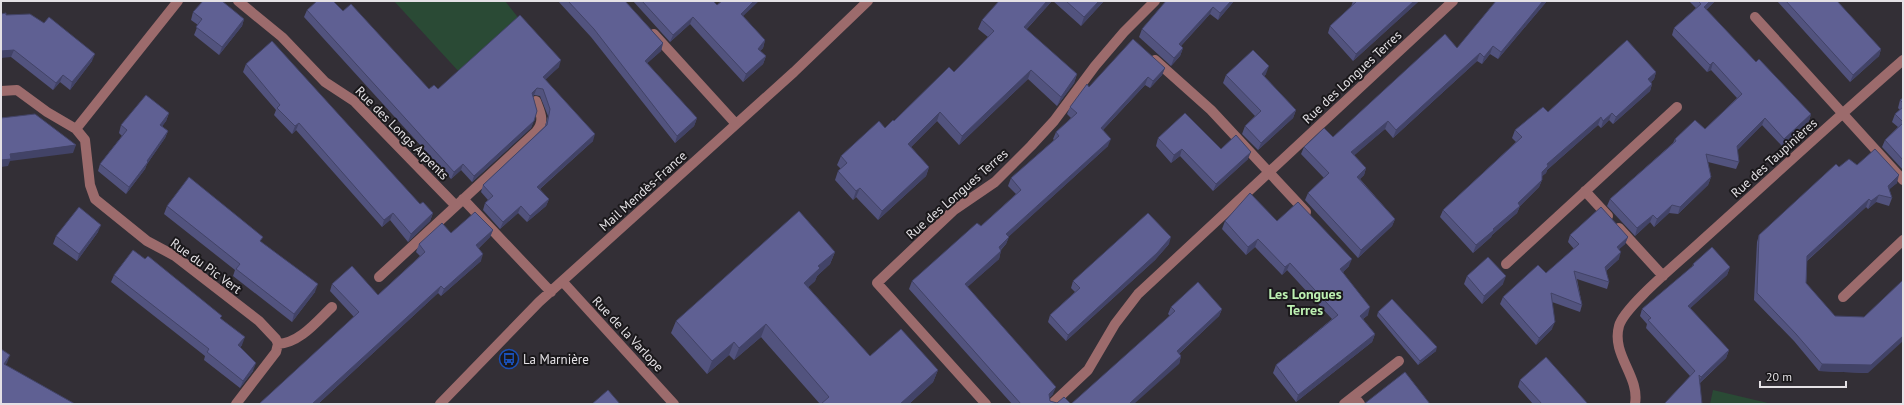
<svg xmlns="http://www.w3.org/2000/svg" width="1904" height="405" viewBox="0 0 1904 405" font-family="'PT Sans',sans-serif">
<rect width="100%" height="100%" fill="#332f36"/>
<path fill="#2a4a35" d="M394 1H505L520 20 461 74Z
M1713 390 1772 404H1710Z"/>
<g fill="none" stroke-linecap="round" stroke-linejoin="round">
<path stroke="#9c6b6c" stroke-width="10" d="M238 1 282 37 325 82 354 101 456 206
M1755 17 1903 180
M654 34 736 124
M1155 60 1211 110 1306 212
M1 91 17 90 47 112 76 129 85 140 90 185 95 199 147 241 175 256 259 321 276 339 278 344 276 352 236 404
M76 129 178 1
M1585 191 1608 216
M463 199 551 292
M1619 228 1663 276
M1506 264 1677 107
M379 277 536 132C545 121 541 114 536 101
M563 282 674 404
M1843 297 1903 240
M278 344C300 343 317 321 332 307
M1354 396 1360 404
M440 404 539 302 794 72 868 1
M986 404 877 283 954 210 995 182 1031 146 1054 121 1095 66 1124 32 1155 1
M1052 404 1088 370 1115 324 1138 294 1453 1
M1344 404 1399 361
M1635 404C1640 376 1611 355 1619 326 1624 307 1679 262 1696 246 1765 184 1833 121 1903 60"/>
</g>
<path fill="#52537e" d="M558 1H625L663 43 661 51 647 63 697 118 694 126 675 143 591 37Z
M633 1H713L717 5 743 16 765 40 763 48 760 51 766 56 763 64 743 82 690 24 670 42Z
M1052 1 1026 30 1077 74 1074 83 1057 106 1028 79 959 145 937 121 911 147 929 167 926 176 878 220 856 197 853 200 835 180 838 171 841 169 837 165 841 156 885 128 894 121 954 72 988 37 978 29 982 20Z
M1053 1H1104L1081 26Z
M1166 1H1234L1218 20 1210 14 1181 46 1183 48 1180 56 1171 66 1139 37 1142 29Z
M1353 1H1419L1353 61 1328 33 1330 26 1351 7Z
M1547 1 1498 59 1490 54 1482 64 1477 61 1393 138 1385 129 1354 155 1366 168 1364 175 1360 179 1395 219 1392 226 1358 258 1305 200 1308 193 1324 178 1301 154 1304 147 1333 137 1457 48Z
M1689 1H1715L1706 10 1756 62 1811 114 1809 121 1782 146 1762 125 1737 150 1739 162 1736 169 1708 162 1711 177 1708 185 1678 214 1669 213 1654 227 1650 222 1635 236 1607 206 1610 199 1673 143 1675 139 1705 129 1737 98 1711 70 1707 72 1672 35 1674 28 1696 8Z
M1777 1H1837L1881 49 1879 56 1850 82Z
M307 10 343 11 429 89H438L559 67 545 79 593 141 540 189 549 199 546 206 527 222 518 213 500 229 483 210 485 203 488 200 481 192 483 185 545 126 548 116 540 96 534 95 533 96 537 111 531 128 472 182 461 170 451 179 304 17Z
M193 12 244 19 242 26 219 55 194 35 198 25 191 20Z
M6 15 92 61 70 90 60 82 53 90 11 57Z
M246 64 420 204 433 213 430 221 408 242 390 220 382 227 296 130 292 134 274 115 276 110 243 72Z
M1165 68 1162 75 1150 88 1145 85 1103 130 1108 146 1009 236 1006 244 1001 250 999 259 967 287 1053 394 1049 398 1050 401 1057 403 1071 404H1012L909 289 912 281 981 226 1016 194 1008 186 1011 178 1054 140 1053 139 1056 132 1071 118 1067 114 1070 107 1089 87Z
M1656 72 1654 79 1651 82 1652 84 1650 91 1613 124 1609 120 1601 128 1598 125 1547 170 1546 173 1542 176V180L1539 187 1520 206 1517 213 1492 235 1491 237 1473 253 1440 217 1443 210 1516 142 1512 138 1515 130 1548 112Z
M1266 74 1264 76 1296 110 1293 118 1258 150 1242 134 1245 126 1255 116 1223 83 1226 75Z
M1903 98V170L1882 147 1885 140 1898 127 1892 122 1895 114 1900 110 1898 108 1900 100Z
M169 113 166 121 162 126 168 131 165 138 147 164 145 169 126 194 98 171 100 164 122 136 119 133 121 125Z
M1158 138 1221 149 1248 159 1213 191 1180 156 1171 163 1156 146Z
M1857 165 1897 183 1889 189 1892 198 1889 206 1876 202 1868 209 1866 207 1807 261 1806 283 1868 373 1819 371 1794 341 1754 300 1757 242 1759 235Z
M167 206 261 242 315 292 292 322 233 276 235 270 164 214Z
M1225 221H1277L1349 266 1343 272 1368 315 1363 319 1375 334 1372 342 1296 402 1273 373 1276 365 1332 319 1287 270 1282 275 1255 247 1246 255 1222 229Z
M493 230 490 237 479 248 481 261 441 296 438 293 318 404H259L354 317 330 291 332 284 378 295 420 256 416 252 419 244 451 233Z
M98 232 77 261 53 244 56 236Z
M1570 235 1628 237 1625 244 1619 249V259L1606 271 1609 282 1607 289 1577 279 1582 305 1580 312 1552 302V329L1536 345 1500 304 1503 297 1546 273 1574 249 1568 242Z
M1169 244 1155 260 1066 341 1048 322 1050 315 1075 292 1071 288 1073 281Z
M835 252 830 264 817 276 815 281 808 287 870 356 938 370 933 382 909 404H820L761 337 734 360 729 355 707 374 671 333 676 321Z
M145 259 221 319 242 345 240 347 253 371 240 388 204 360 205 356 111 282 114 275Z
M1693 264 1730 267 1727 275 1690 308 1729 350 1726 358 1700 383 1690 376 1646 328 1647 324 1640 316 1642 309 1692 267Z
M1467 276 1503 284 1482 304 1464 284Z
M1171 307 1222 309 1219 316 1179 354 1181 356 1179 364 1170 316 1168 314Z
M1378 312 1436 351 1418 365 1377 316Z
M1520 380 1588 404H1533L1518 387Z"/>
<path fill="#424367" d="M754 1H759L738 21 741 14Z
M1047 1H1052L1020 36 1024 27Z
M1099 1H1104L1081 26 1084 17Z
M1231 1H1234L1218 20 1220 13Z
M1414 1H1419L1353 61 1356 54Z
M1543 1H1547L1498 59 1501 52Z
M1710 1H1715L1701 14 1704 7Z
M1213 7 1210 14 1176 51 1179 44Z
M693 17 690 24 670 42 673 35Z
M244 19 242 26 219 55 222 47Z
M765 40 763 48 755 56 758 49Z
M663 43 661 51 642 68 645 61Z
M1493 46 1490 54 1482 64 1484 57Z
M1183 48 1180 56 1171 66 1174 58Z
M1881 49 1879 56 1850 82 1853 75Z
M14 50 11 57 1 58V51Z
M1480 53 1477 61 1393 138 1396 130Z
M95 54 92 61 70 90 72 82Z
M766 56 763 64 743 82 746 74Z
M561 60 559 67 541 84 543 77Z
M1713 62 1711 70 1707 72 1710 65Z
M1269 66 1266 74 1259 81 1262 74Z
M1165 68 1162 75 1150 88 1153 81Z
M1031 70 1028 79 959 145 962 136Z
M1656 72 1654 79 1646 87 1648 79Z
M1077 74 1074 83 1057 106 1061 97Z
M63 75 60 82 53 90 56 83Z
M1148 77 1145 85 1098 135 1101 128Z
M1652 84 1650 91 1613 124 1616 117Z
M537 88 534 95 530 100 532 93Z
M1296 110 1293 118 1258 150 1261 143Z
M940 112 937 121 905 153 908 144Z
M169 113 166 121 158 132 160 125Z
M1612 113 1609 120 1601 128 1603 121Z
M1811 114 1809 121 1782 146 1784 139Z
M1601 117 1598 125 1547 170 1546 173 1539 179 1542 172 1547 164Z
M697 118 694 126 675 143 677 136Z
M1765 118 1762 125 1734 154 1737 146Z
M534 121 531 128 472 182 474 176Z
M1388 121 1385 129 1349 160 1351 152Z
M299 123 296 130 292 134 295 126Z
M168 131 165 138 147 164 145 169 126 194 129 187 147 161Z
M595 134 593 141 535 193 537 187Z
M1111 139 1108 146 1004 241 1006 234Z
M76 145 73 153 10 161 8 166 1 167V160L10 154Z
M1182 149 1180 156 1171 163 1174 155Z
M1251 152 1248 159 1213 191 1216 184Z
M463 164 461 170 451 179 454 172Z
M929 167 926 176 878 220 882 211Z
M1366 168 1364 175 1354 184 1357 177Z
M1899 175 1897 183 1885 193 1888 186Z
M1711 177 1708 185 1678 214 1680 207Z
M1542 180 1539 187 1518 208 1520 206 1517 213 1492 235 1491 237 1473 253 1476 245 1518 203Z
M860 188 856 197 853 200 856 191Z
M1879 195 1876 202 1868 209 1871 201Z
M549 199 546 206 527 222 530 216Z
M1869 199 1866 207 1804 263 1807 256Z
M1672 205 1669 213 1654 227 1657 219Z
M521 206 518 213 500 229 503 222Z
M393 213 390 220 382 227 384 220Z
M433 213 430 221 408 242 411 234Z
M1653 215 1650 222 1635 236 1637 228Z
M1395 219 1392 226 1358 258 1361 250Z
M101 225 98 232 77 261 79 254Z
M493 230 490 237 474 252 476 245Z
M1009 237 1006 244 996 254 999 247Z
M1171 237 1169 244 1155 260 1066 341 1068 335Z
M1628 237 1625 244 1614 254 1617 247Z
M1258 239 1255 247 1246 255 1248 247Z
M1001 251 999 259 962 292 965 284Z
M835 252 830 264 817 276 815 281 800 295 804 283 818 266Z
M1621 252 1619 259 1602 274 1605 267Z
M483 254 481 261 441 296 444 289Z
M1352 259 1349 266 1338 277 1340 269Z
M1290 263 1287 270 1282 275 1285 267Z
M1730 267 1727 275 1685 313 1688 306Z
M1506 276 1503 284 1482 304 1484 296Z
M318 284 315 292 292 322 294 314Z
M441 286 438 293 318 404H312Z
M1370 307 1368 315 1357 323 1360 316Z
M1222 309 1219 316 1174 358 1177 351Z
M1555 322 1552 329 1536 345 1539 338Z
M766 324 761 337 734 360 739 348Z
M1375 334 1372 342 1296 402 1298 395Z
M1903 336V341L1868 373 1819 371 1822 364Z
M245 337 242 345 236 353 238 345Z
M734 342 729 355 707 374 712 361Z
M1437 347 1436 351 1418 365 1420 361Z
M1729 350 1726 358 1698 384 1701 377Z
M10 355 7 363 1 372 4 364Z
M1181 356 1179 364 1134 404H1129Z
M256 363 253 371 240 388 243 381Z
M938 370 933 382 909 404H900Z
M1056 387 1053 394 1046 402 1049 394Z"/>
<path fill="#5f6093" stroke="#424367" d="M203 1H222L244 19 222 47 196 27 202 19 193 12Z
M317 1H333L343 11 351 4 429 89 434 85 438 89 520 15 561 60 543 77 595 134 537 187 549 199 530 216 521 206 503 222 485 203 493 196 483 185 547 125 550 109 543 89 537 88 532 93 537 111 534 121 474 176 463 164 454 172 307 10Z
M568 1H625L663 43 645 61 697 118 677 136 594 29Z
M642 1H713L717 5 722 1H754L741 14 765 40 758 49 766 56 746 74 693 17 673 35Z
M999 1H1047L1024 27 1077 74 1061 97 1031 70 962 136 940 112 908 144 929 167 882 211 860 188 856 191 838 171 847 163 841 156 879 121 885 128 893 120 894 121 949 67 954 72 994 31 982 20Z
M1066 1H1099L1084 17Z
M1166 1H1231L1220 13 1213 7 1179 44 1183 48 1174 58 1142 29Z
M1355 1H1414L1356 54 1330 26 1356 2Z
M1496 1H1543L1501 52 1493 46 1484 57 1480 53 1396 130 1388 121 1351 152 1366 168 1357 177 1395 219 1361 250 1308 193 1329 173 1304 147 1324 128 1333 137 1445 34 1457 48Z
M1698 1H1710L1704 7 1756 62 1759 59 1811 114 1784 139 1765 118 1737 146 1739 162 1706 154 1711 177 1680 207 1672 205 1657 219 1653 215 1637 228 1610 199 1676 141 1675 139 1695 120 1705 129 1742 94 1713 62 1710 65 1674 28 1701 4Z
M1786 1H1837L1881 49 1853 75Z
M6 13V15L30 14 44 23 49 17 95 54 72 82 63 75 56 83 14 50 1 51V14Z
M1133 39 1165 68 1153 81 1148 77 1101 128 1111 139 1006 234 1009 237 999 247 1001 251 965 284 1056 387 1049 394 1050 401 1057 403 1064 397 1071 404H1021L912 281 977 223 981 226 1021 190 1011 178 1059 136 1056 132 1077 113 1070 107 1087 84 1089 87Z
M1627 40 1656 72 1648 79 1652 84 1616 117 1612 113 1603 121 1601 117 1547 164 1548 166 1542 172V180L1518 203 1520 206 1493 229 1494 230 1476 245 1443 210 1522 137 1515 130 1543 107 1548 112Z
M272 41 420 204 423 202 433 213 411 234 393 213 384 220 299 123 295 126 277 108 280 105 246 64Z
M1253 50 1269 66 1262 74 1296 110 1261 143 1245 126 1261 111 1226 75Z
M146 95 169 113 160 125 168 131 147 161 148 162 129 187 100 164 127 130 121 125Z
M1903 98V103L1900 100Z
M1903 107V122L1895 114Z
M1185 113 1221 149 1236 135 1251 152 1216 184 1182 149 1174 155 1158 138Z
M35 114 76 145 10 154 11 159 1 160V118Z
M1903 123V160L1885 140Z
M1875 149 1899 175 1888 186 1892 198 1879 195 1871 201 1869 199 1807 256 1806 283 1835 316 1864 317 1903 280V336L1871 365 1822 364 1796 334 1757 293 1759 235 1836 164 1839 167 1849 159 1857 165Z
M189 177 263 237 260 241 318 284 294 314 236 269 240 264 167 206Z
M1250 193 1277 221 1298 202 1352 259 1340 269 1370 307 1360 316 1375 334 1298 395 1276 365 1338 315 1290 263 1285 267 1258 239 1248 247 1225 221Z
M79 207 101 225 79 254 56 236Z
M1601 207 1628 237 1617 247 1621 252 1605 267 1609 282 1574 271 1582 305 1551 293 1555 322 1539 338 1503 297 1538 265 1546 273 1579 244 1570 235Z
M799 211 835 252 818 266 820 268 804 283 870 356 901 329 938 370 900 404H821L829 397 766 324 739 348 734 342 712 361 676 321Z
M475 212 493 230 476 245 483 254 444 289 441 286 312 404H259L359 312 332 284 352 266 378 295 425 252 419 244 442 223 451 233Z
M1148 213 1171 237 1157 253 1068 335 1050 315 1080 288 1073 281Z
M1712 247 1730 267 1688 306 1729 350 1701 377 1699 375 1702 404H1664L1695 371 1648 320 1651 318 1642 309 1694 265 1693 264Z
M133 250 145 259 148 256 222 316 220 318 245 337 238 345 256 363 243 381 207 352 209 349 114 275Z
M1488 257 1506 276 1484 296 1467 276Z
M1198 282 1222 309 1177 351 1181 356 1129 404H1071L1175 311 1171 307Z
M1392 299 1437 347 1420 361 1378 312Z
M1 349 10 355 4 364 75 404H1Z
M1546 357 1588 404H1542L1520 380Z
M1405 372 1430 404H1364Z
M608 390 620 404H592Z"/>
<defs>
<symbol id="bus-ring" viewBox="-11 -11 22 22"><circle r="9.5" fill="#1a181b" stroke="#1a4fb4" stroke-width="1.5"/><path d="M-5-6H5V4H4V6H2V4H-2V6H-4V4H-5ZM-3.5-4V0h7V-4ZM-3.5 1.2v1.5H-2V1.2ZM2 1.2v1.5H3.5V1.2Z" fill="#1a4fb4"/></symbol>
</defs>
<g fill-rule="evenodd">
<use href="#bus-ring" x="498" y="348" width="22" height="22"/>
</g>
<g text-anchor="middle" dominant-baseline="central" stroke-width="4" stroke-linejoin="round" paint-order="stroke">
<g font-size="13" fill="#e4e1e5" stroke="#1a181b">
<text transform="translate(1352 77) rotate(-43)">Rue des Longues Terres</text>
<text transform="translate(402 133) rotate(45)">Rue des Longs Arpents</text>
<text transform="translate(1774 158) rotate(-42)">Rue des Taupinières</text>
<text transform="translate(643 191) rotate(-42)">Mail Mendès-France</text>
<text transform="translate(957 194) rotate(-41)">Rue des Longues Terres</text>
<text transform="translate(206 266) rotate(36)">Rue du Pic Vert</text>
<text transform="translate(628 334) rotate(47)">Rue de la Varlope</text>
</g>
<g font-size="13" fill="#e4e1e5" stroke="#1a181b" text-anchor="start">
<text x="523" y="359">La Marnière</text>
</g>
<g font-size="14" font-weight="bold" fill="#bdf1b2" stroke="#1a181b">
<text x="1305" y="294">Les Longues<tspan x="1305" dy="16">Terres</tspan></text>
</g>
</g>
<rect width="1904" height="405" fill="none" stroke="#e4e1e5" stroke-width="4"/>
<path d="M1760 381v6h86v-6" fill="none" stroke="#e4e1e5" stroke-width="2"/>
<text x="1766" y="381" font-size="12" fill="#e4e1e5" stroke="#1a181b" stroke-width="3" paint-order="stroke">20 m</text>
</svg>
